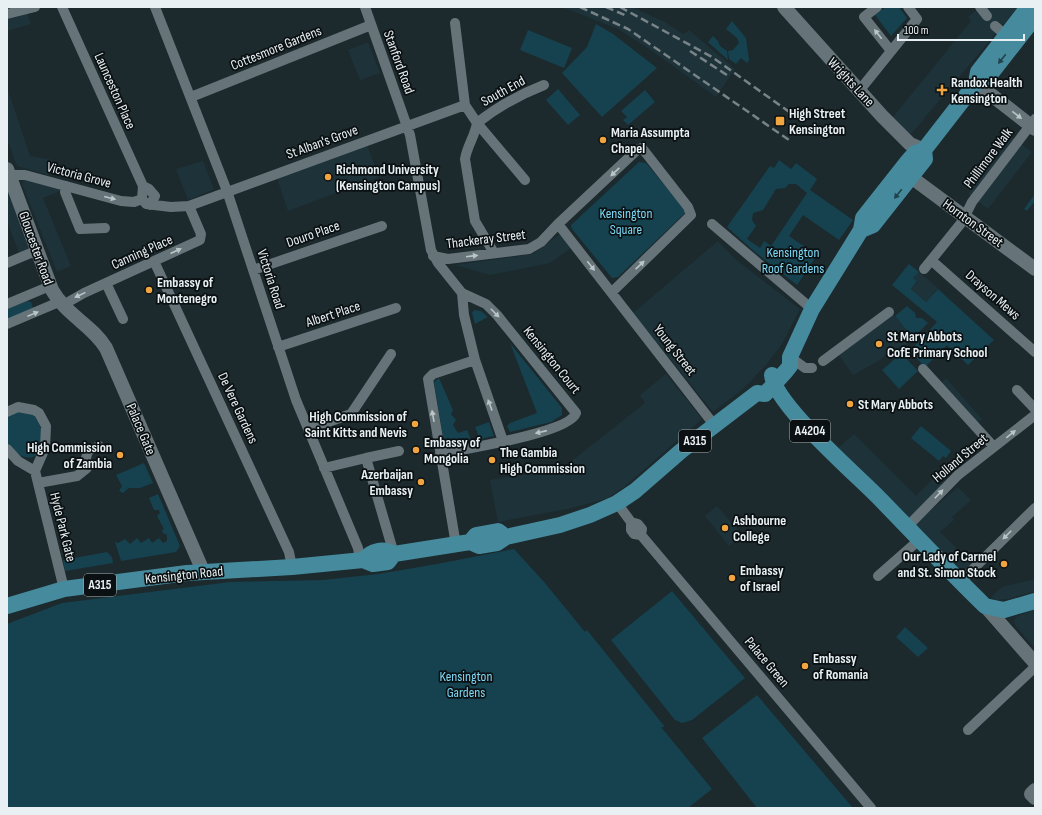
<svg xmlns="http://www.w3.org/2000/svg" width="1042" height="815" viewBox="0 0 1042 815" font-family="'Sofia Sans Condensed',sans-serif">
<rect width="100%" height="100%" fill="#1c292d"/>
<path fill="#1e3339" d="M562 7H632L665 22 683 34 689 30 735 69 716 97 652 51 618 29Z
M980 7H1018L912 133 908 134 893 117 971 21 968 17Z
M27 13 31 24 7 31V19Z
M368 42 380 73 360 80 348 50Z
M7 87 30 156 53 160 48 175 17 166 7 139Z
M1012 137 1032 152 988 209 968 194Z
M367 145 379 177 288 211 277 178Z
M203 161 214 189 188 200 176 169Z
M24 179 63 190 43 198 71 266 57 272 22 184Z
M7 189 34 250 20 256 7 221Z
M560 234 571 248 550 263 490 275 455 265 533 254Z
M718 241 734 258 800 309 782 344 766 365 743 389 713 412 633 313Z
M919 272 938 288 926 302 911 289 917 282 913 278Z
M893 314 913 338 898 351 892 354 890 351 880 360 853 375 839 355Z
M666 374 702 419 624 487 606 499 567 509 498 522 490 480 564 467 645 403 640 395Z
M946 378 982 419 975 425 939 385Z
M854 434 916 496 934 478 943 486 910 519 837 449Z
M958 487 971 500 952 517 954 520 940 532 974 566 964 575 915 524Z
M717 506 742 535 729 546 705 516Z
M1035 579V591L1008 599 995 600 991 597 1002 587Z
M1035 609V647H1034L1015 625 1014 621 1016 617Z"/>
<path fill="#16424f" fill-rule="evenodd" d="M886 7H899L907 18 891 36 875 15Z
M732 21 746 38 749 60 747 63 741 58 736 64 729 59 728 51 733 50 739 43 737 38 726 29Z
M596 24 613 34 657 68 602 117 562 73 587 47Z
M528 30 572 48 564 68 520 50Z
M713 36 718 41 720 46 727 51 728 60 708 42Z
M558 89 580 115 568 125 546 100Z
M645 90 655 102 628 125 623 120 627 117 621 111Z
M779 160 791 169 796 163 817 179 810 190 853 220 839 240 803 215 789 236 817 255 797 285 755 252 727 227 770 166 774 168ZM789 184H796L807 193 771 246 764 241 760 248 747 239 756 226 752 220 753 213 763 210 776 189 785 188Z
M639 162 646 163 685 210V213L618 277 612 278 572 229 571 225Z
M1035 194V201L1027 211 1024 209Z
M909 264 919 272 913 278 917 281 911 289 926 302 938 289 994 340 968 365 947 345 925 367 911 352V350L937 322 892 285Z
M27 301 31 302 33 308 7 320V309Z
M907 306 915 313 916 318H922L928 323 913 338 895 316Z
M474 310 481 311 488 317 475 324 472 313Z
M510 343 562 408V415L551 422 510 432 507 426 510 423 537 413Z
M903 352V355L918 371 899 389 882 370Z
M439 378 453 410 451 414 456 420 453 425 458 433 467 430 471 440 447 445 444 443 434 382Z
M18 412C25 412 31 412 36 417 43 425 44 447 36 455 28 463 10 451 7 443 5 436 7 425 7 418Z
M489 422 494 436 480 439 475 427Z
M921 426 951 451 946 458 943 456 939 461 911 438Z
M144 463 153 483 140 488H129L123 493 119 491 122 486 116 475Z
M158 494 180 546 176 552 121 561 115 542 118 543 125 539 130 544 137 538 141 543 149 538 152 543 159 538 163 543 167 541V535L163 533 162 530 164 529 157 516 160 513 159 510H154L149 498Z
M514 549 545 583 585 632 587 630 665 727H661L712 789 688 808H7V624L62 603 230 582 323 580 378 574 437 564Z
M107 552 112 557 113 563 65 571 63 560Z
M672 591 745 678 692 720 682 723 675 720 611 640Z
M905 627 928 648 918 657 896 637Z
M757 695 853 808H757L702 738Z"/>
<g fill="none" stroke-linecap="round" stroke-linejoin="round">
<path stroke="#667479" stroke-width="10" d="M62 7 143 186 142 199 146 204 171 207 189 206 465 105
M155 7 227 191 296 400 358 548 360 560
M365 7 410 135 431 250 438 263 462 293 464 315 475 360 503 441
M877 7 864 17 891 51
M980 7 987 16
M7 14 35 7
M455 23 465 105 477 123C475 136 467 146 465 159L475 221 494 253
M995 26 1010 39
M859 91 917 19 908 7
M191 97 371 25
M9 175H25L121 201 134 202 142 199
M525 180 477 123C496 108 521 94 544 85
M66 186 65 192 80 229 105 228
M143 186 149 189 155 196 150 205
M712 224 812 309
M433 256 448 259 529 249 541 242 558 224
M931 260 1035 352
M154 261 289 552 292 567
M7 263 38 250
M924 269 962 222 972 202 1035 119
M253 270 382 226
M106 283 123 319
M612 292 691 215 688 207 642 148 637 150 558 224 715 426
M7 304 50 286
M63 307 70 301 84 293 200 240 201 234 189 206
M7 324 59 302
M278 347 396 308
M790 357 805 368H812
M823 361 889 312
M923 369 994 447
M1017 390 1035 409
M7 412 18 407 34 410 39 413 46 426 45 448 35 471 64 589
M308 429 351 414 391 354
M7 449 18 461 35 471
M440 454C463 449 570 433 576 413L497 315 486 304 462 293
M366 458 399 451
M324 468 366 458 394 554
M38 483 77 476 87 468 86 458 88 451 99 446
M617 503 631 522 638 524 642 529 641 535
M631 522V530L634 534 641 535 871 808
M907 527 958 475 1035 415
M456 545 428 379 433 374 475 360
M878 576 919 540
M960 582 1035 508
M968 730 1035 667"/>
<path stroke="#667479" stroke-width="14" d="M784 7 882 116 910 144 924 150
M976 83 1035 129
M7 169 52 290C66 315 92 325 106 348L203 571
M911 177 1035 269
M985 606 1035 663
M1035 790 1031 794 1035 798"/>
<path stroke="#458a9d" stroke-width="16" d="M976 83 989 76 1035 17
M861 230 873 225 925 159 924 150
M772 375C774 404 858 476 881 500 915 535 949 571 985 606L1004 610 1035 601
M470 542 476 535 498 531 506 537
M363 560C372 550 383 548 394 554L470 542 479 546 497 543 506 537 560 525 590 515 617 503 635 491 681 451 757 393 765 394 786 371 790 366V357L812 309 861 230 863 218 908 161 915 153 924 150 976 83 978 72 1028 7
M7 606 64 589 187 573 292 567 363 560 373 564 388 562 394 554"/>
<path stroke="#788387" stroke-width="2.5" stroke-dasharray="8 4" stroke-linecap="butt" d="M580 7 628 29 789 140
M606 7 627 16
M620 7 712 57 802 121
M690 51 730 77"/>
</g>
<defs><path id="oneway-solid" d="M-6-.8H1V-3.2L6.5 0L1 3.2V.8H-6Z"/></defs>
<g fill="#bac5c8">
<use href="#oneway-solid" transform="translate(878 34) rotate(-128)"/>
<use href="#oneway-solid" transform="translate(1017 115) rotate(38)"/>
<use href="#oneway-solid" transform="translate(615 172) rotate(137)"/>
<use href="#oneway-solid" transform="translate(110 198) rotate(14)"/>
<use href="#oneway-solid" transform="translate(176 251) rotate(-24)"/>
<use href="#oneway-solid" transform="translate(472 256) rotate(-7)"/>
<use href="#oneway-solid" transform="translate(640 265) rotate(-43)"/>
<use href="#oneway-solid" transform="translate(591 266) rotate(52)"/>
<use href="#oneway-solid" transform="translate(80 295) rotate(154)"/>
<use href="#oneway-solid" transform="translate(495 313) rotate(45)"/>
<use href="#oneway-solid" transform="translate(33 314) rotate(-22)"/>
<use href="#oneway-solid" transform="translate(490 405) rotate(-110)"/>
<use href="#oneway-solid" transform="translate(433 416) rotate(-100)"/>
<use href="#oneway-solid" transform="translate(541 432) rotate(167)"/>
<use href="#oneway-solid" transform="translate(1011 434) rotate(-39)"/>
<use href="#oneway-solid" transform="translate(939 494) rotate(-46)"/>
<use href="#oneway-solid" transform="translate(1007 535) rotate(135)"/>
</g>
<g fill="#22414a">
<use href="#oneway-solid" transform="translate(1002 59) rotate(128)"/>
<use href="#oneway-solid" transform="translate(898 194) rotate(128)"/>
</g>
<g fill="#f1a540" stroke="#0b1012" stroke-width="1.5">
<path d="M940 84h4v4h4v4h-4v4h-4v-4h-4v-4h4z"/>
<rect x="775" y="116" width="10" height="10" rx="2"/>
<circle cx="603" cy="140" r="4"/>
<circle cx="328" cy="177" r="4"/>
<circle cx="149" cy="290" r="4"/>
<circle cx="879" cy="344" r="4"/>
<circle cx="850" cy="404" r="4"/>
<circle cx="415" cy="424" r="4"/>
<circle cx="416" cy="450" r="4"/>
<circle cx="120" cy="455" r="4"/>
<circle cx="492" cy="460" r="4"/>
<circle cx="421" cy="482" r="4"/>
<circle cx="725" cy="528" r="4"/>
<circle cx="1004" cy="564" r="4"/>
<circle cx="732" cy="578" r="4"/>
<circle cx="805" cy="666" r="4"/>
</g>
<g text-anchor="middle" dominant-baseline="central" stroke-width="3.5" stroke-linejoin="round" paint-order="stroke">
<g fill="#0b1012" stroke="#a6adb0" stroke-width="1">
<rect x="790" y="420" width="40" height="22" rx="3"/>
<rect x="679" y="430" width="32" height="22" rx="3"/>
<rect x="84" y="574" width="32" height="22" rx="3"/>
</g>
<g font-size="13" font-weight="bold" fill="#e8f0f3">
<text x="810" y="431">A4204</text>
<text x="695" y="441">A315</text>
<text x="100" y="585">A315</text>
</g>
<g font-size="14" fill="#e8f0f3" stroke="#0b1012">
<text transform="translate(276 48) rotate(-22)">Cottesmore Gardens</text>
<text transform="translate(399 62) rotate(70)">Stanford Road</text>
<text transform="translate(851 82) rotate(47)">Wrights Lane</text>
<text transform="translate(115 91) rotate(66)">Launceston Place</text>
<text transform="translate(503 91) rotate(-29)">South End</text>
<text transform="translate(322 142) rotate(-20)">St Alban's Grove</text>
<text transform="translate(988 158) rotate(-53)">Phillimore Walk</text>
<text transform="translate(79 175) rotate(15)">Victoria Grove</text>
<text transform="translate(973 223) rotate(36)">Hornton Street</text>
<text transform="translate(313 234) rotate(-19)">Douro Place</text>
<text transform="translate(486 239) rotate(-7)">Thackeray Street</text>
<text transform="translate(36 248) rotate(70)">Gloucester Road</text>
<text transform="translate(142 252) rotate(-24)">Canning Place</text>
<text transform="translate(271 279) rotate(72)">Victoria Road</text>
<text transform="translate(993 295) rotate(41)">Drayson Mews</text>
<text transform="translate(333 314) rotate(-18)">Albert Place</text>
<text transform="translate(675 350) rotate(52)">Young Street</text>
<text transform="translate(552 360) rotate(51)">Kensington Court</text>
<text transform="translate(238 408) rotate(65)">De Vere Gardens</text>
<text transform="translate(141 429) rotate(67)">Palace Gate</text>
<text transform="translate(960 458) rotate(-40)">Holland Street</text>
<text transform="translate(63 527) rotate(76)">Hyde Park Gate</text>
<text transform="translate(184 575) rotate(-6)">Kensington Road</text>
<text transform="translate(767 662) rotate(50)">Palace Green</text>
</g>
<g font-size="14" font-weight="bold" fill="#e8f0f3" stroke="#0b1012" text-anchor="start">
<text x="951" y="82">Randox Health<tspan x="951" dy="16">Kensington</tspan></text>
<text x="789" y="113">High Street<tspan x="789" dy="16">Kensington</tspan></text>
<text x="611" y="132">Maria Assumpta<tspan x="611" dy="16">Chapel</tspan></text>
<text x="336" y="169">Richmond University<tspan x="336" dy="16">(Kensington Campus)</tspan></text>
<text x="157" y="282">Embassy of<tspan x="157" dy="16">Montenegro</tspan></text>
<text x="887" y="336">St Mary Abbots<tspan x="887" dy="16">CofE Primary School</tspan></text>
<text x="858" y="404">St Mary Abbots</text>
<text x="407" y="416" text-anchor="end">High Commission of<tspan x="407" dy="16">Saint Kitts and Nevis</tspan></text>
<text x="424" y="442">Embassy of<tspan x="424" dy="16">Mongolia</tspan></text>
<text x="112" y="447" text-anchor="end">High Commission<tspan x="112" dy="16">of Zambia</tspan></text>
<text x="500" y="452">The Gambia<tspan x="500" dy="16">High Commission</tspan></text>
<text x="413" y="474" text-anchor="end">Azerbaijan<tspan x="413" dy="16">Embassy</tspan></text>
<text x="733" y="520">Ashbourne<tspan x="733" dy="16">College</tspan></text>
<text x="996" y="556" text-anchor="end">Our Lady of Carmel<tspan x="996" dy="16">and St. Simon Stock</tspan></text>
<text x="740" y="570">Embassy<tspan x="740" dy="16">of Israel</tspan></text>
<text x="813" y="658">Embassy<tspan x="813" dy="16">of Romania</tspan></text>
</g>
<g font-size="14" fill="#7dd9f6" stroke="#0b1012">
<text x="626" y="213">Kensington<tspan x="626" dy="16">Square</tspan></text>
<text x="793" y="252">Kensington<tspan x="793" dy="16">Roof Gardens</tspan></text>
<text x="466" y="676">Kensington<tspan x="466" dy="16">Gardens</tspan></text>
</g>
</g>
<rect width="1042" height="815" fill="none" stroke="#e8f0f3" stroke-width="16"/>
<path d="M898 34v6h126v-6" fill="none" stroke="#e8f0f3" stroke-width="2"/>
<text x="904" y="34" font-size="12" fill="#e8f0f3" stroke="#0b1012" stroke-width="3" paint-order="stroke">100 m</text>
</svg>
